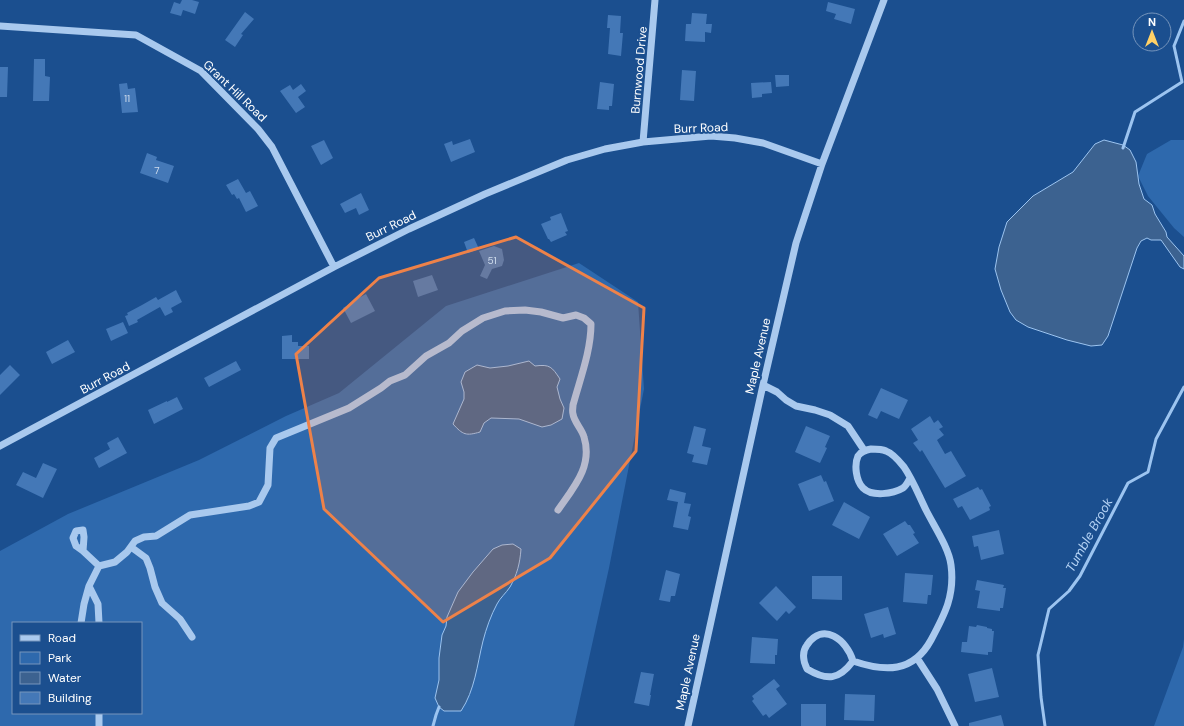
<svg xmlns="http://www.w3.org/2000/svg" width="1184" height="726" viewBox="0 0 1184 726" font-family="'DM Sans',sans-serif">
<rect width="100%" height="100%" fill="#1b4f8f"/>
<path fill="#2e69ad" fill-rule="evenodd" d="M1171 140H1184V237L1174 228 1148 196 1138 176 1147 154Z
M579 263 638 302 644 389 609 568 574 726H0V551L68 514 199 460 286 416 339 393 446 306ZM13 623H141V713H13Z
M1184 639V726H1154L1183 647Z"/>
<path fill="#3c6290" stroke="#9cc4f0" d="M1104 140 1123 145 1130 150 1136 162 1139 184 1144 199 1152 205 1155 214 1166 232 1167 237 1184 256V269L1180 267 1161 240H1151L1147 238 1141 241 1137 248 1108 336 1102 345 1091 346 1067 340 1028 327 1016 320 1010 312 1001 290 995 269 999 247 1007 222 1033 196 1073 172 1095 144Z
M529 361 535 366C550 364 552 367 560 379L557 387 560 399 564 408 562 419 551 425 542 427 519 419 491 418 484 423 480 432C466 436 463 435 453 424L464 399V392L461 382 465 372 477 365 490 368 508 366Z
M513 544 521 549C520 563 517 575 510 587 506 593 500 598 497 604 491 615 486 629 483 641 477 665 475 690 461 711H444L439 707 435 698 439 680V658L442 635 446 626 447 617 458 592 473 572 493 549 502 545Z"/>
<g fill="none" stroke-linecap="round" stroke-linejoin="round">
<path stroke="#9cc4f0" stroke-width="3" d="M1123 148 1135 112 1182 82 1174 46 1184 21
M433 726 436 715 439 707
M1045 726 1041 697 1038 655 1049 609 1069 591 1080 576 1128 483 1148 472 1156 439 1184 387"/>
</g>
<path fill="#4478b7" d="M182 0H192L199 2 195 14 183 10 181 16 170 13 174 2 180 4Z
M828 2 855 9 851 24 834 19 836 14 826 11Z
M245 12 254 19 241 34 243 35 235 47 225 40Z
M692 13 707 14 706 24H712L711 33 705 32V42L685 41 686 24H691Z
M608 15 621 16 620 33H623L621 56 608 54 610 28H607Z
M34 59H45V76L50 77 49 101H33Z
M0 67H8L7 97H0Z
M682 70 696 71 694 101 680 100Z
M775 75H789V86L776 87Z
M600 82 614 84 612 106H609V110L597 109Z
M771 82 772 93 762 94V97L752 98 751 83Z
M127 83 128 89 135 88 138 112 122 113 119 84Z
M301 84 306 91 298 97 305 107 296 113 280 91 290 85 293 90Z
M470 139 475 152 451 162 444 144 452 141 453 145Z
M324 140 333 158 321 165 311 146Z
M147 153 157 157 156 160 174 166 168 183 140 173Z
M238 179 246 193 250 191 258 206 246 212 239 198 237 199 234 194 232 195 226 185Z
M361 193 369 210 359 215 356 208 345 213 340 204Z
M561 213 568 231 565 232 567 235 551 242 549 239H548L541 224 551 220 550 217Z
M474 238 479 249 468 253 464 242Z
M494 246 502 249 504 260 502 266 492 269 487 279 480 276 485 265 479 251Z
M432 275 438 290 418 297 413 281Z
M176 290 182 302 171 308 173 312 165 316 160 307 137 320 138 322 129 326 125 316 128 315 127 313 142 305 156 297 158 300Z
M366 294 375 311 351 323 343 308 354 302 353 301Z
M123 322 128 333 111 341 106 329Z
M292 335V342H298V346H309V359H282V336Z
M68 340 75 352 52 364 46 352Z
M236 361 241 370 209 387 204 378Z
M10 365 20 375 0 395V375Z
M881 388 908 400 899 419 881 411 877 419 868 415Z
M177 397 183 409 154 424 148 410 167 401V402Z
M930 416 934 423 938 420 943 427 939 429 944 435 937 440 945 454 951 451 966 476 945 488 922 450 920 452 913 443 918 440 911 429Z
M694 426 706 429 702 446 711 448 707 465 692 462 694 455 687 453Z
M806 426 830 436 825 447 827 448 820 463 795 452Z
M118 437 127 453 99 468 94 458 110 449 107 443Z
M43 463 57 469 43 498 16 485 23 472 36 478Z
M821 475 824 482 826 481 834 501 809 511 798 484Z
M978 487 980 490 982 489 991 506 989 507 990 510 970 520 962 506 958 508 953 499Z
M670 489 686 493 684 503 691 504 688 516 691 517 688 530 673 527 678 502 667 500Z
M844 502 870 517 859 539 832 525Z
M905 521 908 525H910L915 533 913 534 919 543 897 556 883 534Z
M999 530 1004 554 981 560 978 546 974 547 972 536Z
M666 570 680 574 675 596H671L670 602 659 600Z
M905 573 933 575 931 595H928L927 604 903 602Z
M812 576H842V600L812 599Z
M977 580 1004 585 1003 588H1006L1003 608H1000V611L977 608 980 591 975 590Z
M776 586 796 607 789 614 786 611 777 621 759 603Z
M888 607 896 634 884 638 883 634 871 638 864 614Z
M977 625 987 627V628L992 629V631H994L992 652H988V655L961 652 962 642H967L969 626 976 627Z
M752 637 778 639 777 655H775V664L750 663Z
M992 668 999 697 975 702 968 674Z
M641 672 654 674 650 695H651L649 706 634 703Z
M774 679 780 686 776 689 787 704 769 718 766 714 763 716 752 701 754 699 752 696Z
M845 694 875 695 874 721 844 720Z
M801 704H826V726H801Z
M1001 715 1004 726H969V723Z"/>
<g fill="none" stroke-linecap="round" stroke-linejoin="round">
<path stroke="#a9c9ee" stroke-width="7" d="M0 26 136 35 201 71 258 129 272 147 334 267
M643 142 655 0
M763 385 777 392 786 400 796 406 815 410 830 415 848 426 864 450
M0 446 334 267 409 229 485 194 567 160 605 149 643 142 711 136 735 138 763 143 822 164
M131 547 146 558 150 568 155 587 162 603 180 619 192 637
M83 551 76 546 73 538 76 531 83 530 84 537 83 551 99 566
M81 623 84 604 89 586
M99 623 98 604 89 586 99 566 115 562 127 552 135 541 144 537 156 536 190 515 249 506 259 502 268 485 270 448 276 438 349 408 381 388 390 381 405 375 426 356 449 343 462 331 483 318 505 311 525 310 541 312 563 318 576 315 584 318 591 324C591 351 580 379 573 405 573 408 572 411 573 414 574 422 582 429 584 437 593 466 574 487 558 510
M917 658 937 689 955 726
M853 661C847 640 823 621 807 645 804 649 803 655 804 660 804 663 806 666 807 669 827 681 839 680 853 661 885 672 913 673 931 640 945 614 955 595 951 565 949 548 934 526 926 510 919 496 913 480 904 467 900 462 892 453 886 451 882 449 875 449 871 449 866 450 861 451 858 456 854 465 856 481 863 488 872 497 893 494 903 488 906 486 908 482 910 478
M99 713V726
M688 726 763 385 796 243 822 164 884 0"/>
</g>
<path fill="#ee8249" fill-opacity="0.2" stroke="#ee8249" stroke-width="3" stroke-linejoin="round" d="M516 237 644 308 636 451 550 558 443 622 324 509 296 354 379 278Z"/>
<g text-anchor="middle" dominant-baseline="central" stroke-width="4" stroke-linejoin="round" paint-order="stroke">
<g font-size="10" fill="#d0dded">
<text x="127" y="98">11</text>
<text x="157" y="170">7</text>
<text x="492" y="260">51</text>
</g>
<g font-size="12" fill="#fff" stroke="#1b4f8f">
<text transform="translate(639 70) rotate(-85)">Burnwood Drive</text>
<text transform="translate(235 91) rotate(44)">Grant Hill Road</text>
<text transform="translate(701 128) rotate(-2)">Burr Road</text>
<text transform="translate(391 226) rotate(-26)">Burr Road</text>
<text transform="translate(758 356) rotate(-77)">Maple Avenue</text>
<text transform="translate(105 378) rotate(-28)">Burr Road</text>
<text transform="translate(688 672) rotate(-78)">Maple Avenue</text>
</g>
<g font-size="13" font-style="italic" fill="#b5d3f5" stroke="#1b4f8f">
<text transform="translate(1089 535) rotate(-61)">Tumble Brook</text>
</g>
</g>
<rect x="12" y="622" width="130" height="92" fill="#1b4f8f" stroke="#7695bc"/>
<rect x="20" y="635" width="20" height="6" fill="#a9c9ee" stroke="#7695bc"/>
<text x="48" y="642" font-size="12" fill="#ffffff">Road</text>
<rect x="20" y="652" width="20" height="12" fill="#2e69ad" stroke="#7695bc"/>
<text x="48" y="662" font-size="12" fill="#ffffff">Park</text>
<rect x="20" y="672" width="20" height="12" fill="#3c6290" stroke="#7695bc"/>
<text x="48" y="682" font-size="12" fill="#ffffff">Water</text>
<rect x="20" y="692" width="20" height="12" fill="#4478b7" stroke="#7695bc"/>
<text x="48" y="702" font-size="12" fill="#ffffff">Building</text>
<g transform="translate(1152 32)"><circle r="19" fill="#1b4f8f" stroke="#7695bc"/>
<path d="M0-3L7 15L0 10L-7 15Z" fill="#ffd166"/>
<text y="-6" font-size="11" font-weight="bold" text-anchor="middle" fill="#ffffff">N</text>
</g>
</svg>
